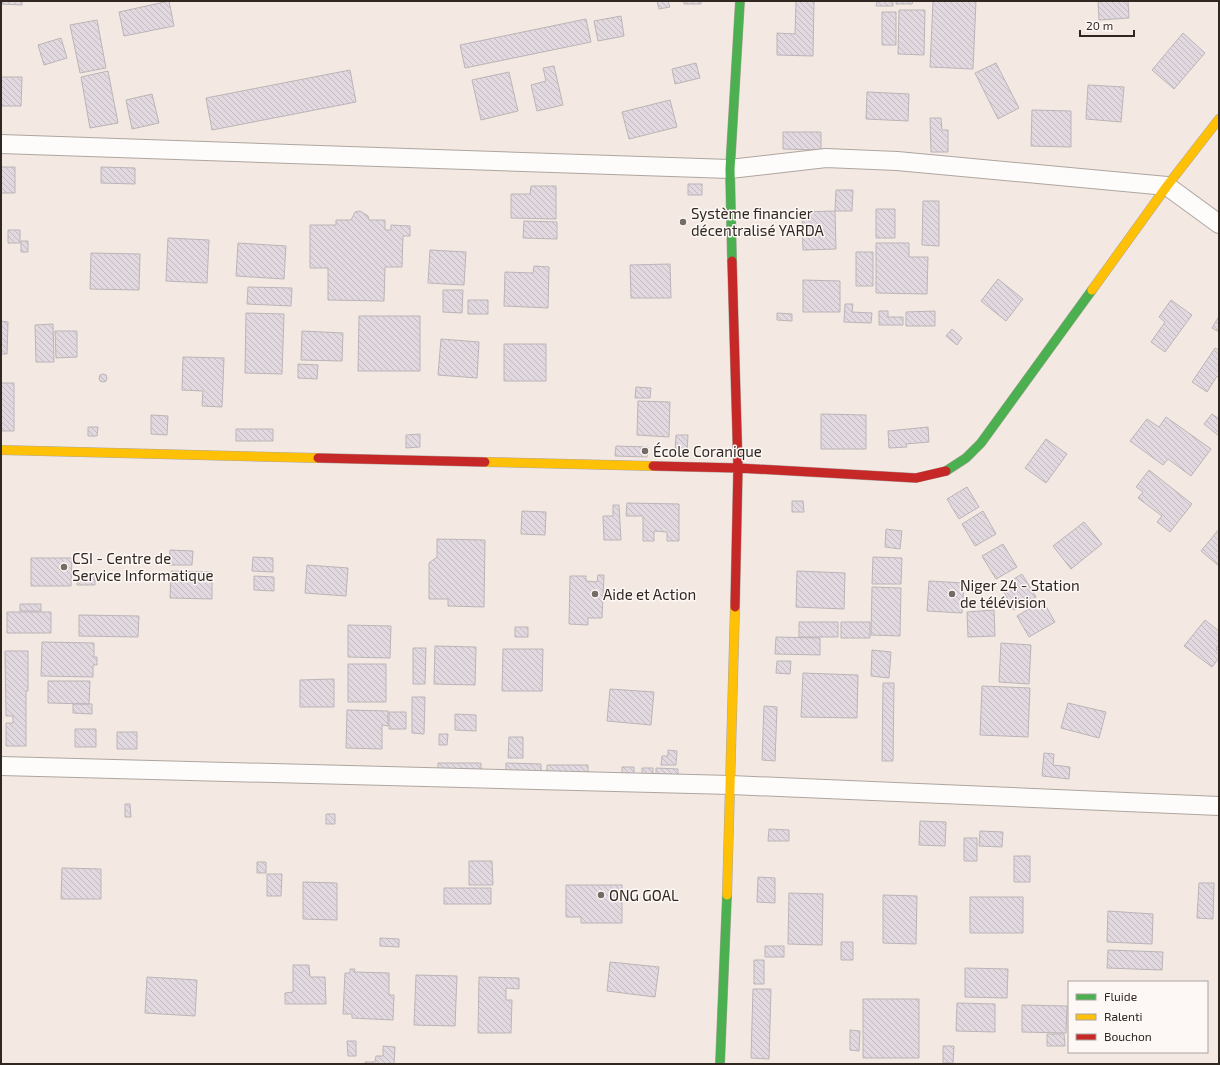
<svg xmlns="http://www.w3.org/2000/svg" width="1220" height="1065" viewBox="0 0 1220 1065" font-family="'Exo 2',sans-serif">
<defs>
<pattern id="building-back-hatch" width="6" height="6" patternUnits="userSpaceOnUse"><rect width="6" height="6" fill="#e1d9df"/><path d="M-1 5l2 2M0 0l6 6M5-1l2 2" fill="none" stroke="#c1babf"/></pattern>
</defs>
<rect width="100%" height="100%" fill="#f3e9e2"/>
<path fill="url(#building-back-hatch)" stroke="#bbb5b7" d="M1 1H22V5L1 4Z
M169 1 174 26 124 36 119 12Z
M657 1H668L670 7 659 9Z
M684 1H701V4H684Z
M796 1H814L813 56 777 55V33L795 34Z
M877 1H893V6H876Z
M896 1H913L912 4H896Z
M933 1H976L973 69 930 67Z
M1098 1H1128L1129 18 1099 20Z
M899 10H925L924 55 898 54Z
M882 12H896V45H882Z
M621 16 624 36 598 41 594 21Z
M586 19 591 42 465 68 460 45Z
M97 20 106 68 80 73 70 25Z
M1183 33 1205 53 1174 89 1152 70Z
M61 38 67 58 44 65 38 45Z
M696 63 700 78 675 84 672 69Z
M996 63 1019 108 998 119 975 73Z
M554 66 563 105 537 111 531 85 546 81 543 68Z
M350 70 356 102 212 130 206 98Z
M108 71 118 123 90 128 81 77Z
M509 72 518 111 481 120 472 80Z
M1 77H22L21 106H1Z
M1088 85 1124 87 1121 122 1086 119Z
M867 92 909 94 908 121 866 119Z
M152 94 159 123 132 129 126 100Z
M670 100 677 127 629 139 622 112Z
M1032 110 1071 111V147L1031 146Z
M930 118H941L942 130H948V152H931Z
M783 132H821V150L783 149Z
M1 167H15V193H1Z
M101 167 135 168V184L101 183Z
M688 184H702V195H688Z
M531 186H556V219L511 218V194H530Z
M836 190H853L852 211H835Z
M923 201H939V246L922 245Z
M876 209H895V238H876Z
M360 211 368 216 369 220H385V230H391V225L410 226V236H403L402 267H385L384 301 328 300V268H310V225H336V220H351L355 212Z
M835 211 836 249 803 250 802 212Z
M524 221 557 222V239L523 238Z
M8 230H20V243H8Z
M168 238 209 240 207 283 166 281Z
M21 241H28V252H21Z
M238 243 286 246 284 279 236 276Z
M876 243H909V257H928L927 294 876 293Z
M430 250 466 252 464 285 428 283Z
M856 252H873V286H856Z
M91 253 140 254 139 290 90 289Z
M670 264 671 298H631L630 265Z
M534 266 549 267 548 308 504 306 505 272 533 273Z
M998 279 1023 299 1006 321 981 301Z
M803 280 840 281V312H803Z
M248 287 292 288 291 306 247 304Z
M443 290H463L462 313 443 312Z
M468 300H488V314H468Z
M1171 300 1192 315 1165 352 1151 342 1165 322 1159 317Z
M845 304H853L852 312 872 313 871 323 844 322Z
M879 311H888V317H903V325H879Z
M935 311V326H906V312Z
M246 313 284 314 282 374 245 373Z
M777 313 792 314V321L777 320Z
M359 316H420V371H358Z
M1219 316V332L1212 328Z
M1 321 8 322 7 354H1Z
M53 324 54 362H36L35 325Z
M952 329 962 338 957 345 946 336Z
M55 331H77V357L56 358Z
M302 331 343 333 342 361 301 360Z
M441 339 479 342 477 378 438 375Z
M504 344H546V381H504Z
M1215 348 1219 350V378L1217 376 1207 392 1192 382Z
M183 357 224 358 222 407 202 406 203 391 182 390Z
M298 364 318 365 317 379 298 378Z
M99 378a4 4 0 1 1 8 0a4 4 0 1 1-8 0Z
M1 383H14V431H1Z
M636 387 651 388 650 398H635Z
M638 401 670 402 669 437 637 435Z
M821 414 866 415V449H821Z
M1212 414 1219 419V436L1204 424Z
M151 415 168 416 167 435 151 434Z
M1166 417 1211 449 1191 476 1168 459 1163 465 1130 441 1147 419 1159 427Z
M88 427H98L97 436H88Z
M928 427 929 442 906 444 907 447 889 448 888 431Z
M236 429H273V441H236Z
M420 434V447L406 448V435Z
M676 435H688L687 452 675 451Z
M1046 439 1067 454 1046 483 1025 468Z
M616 446 648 447 647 457 615 456Z
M1149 470 1192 504 1170 532 1157 522 1162 516 1138 498 1143 492 1136 487Z
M967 487 979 507 959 519 947 499Z
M792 501H803L804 512H792Z
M627 503 679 504V541H667V532L654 531V541H643V516H626Z
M613 505H619L621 540H604L603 516H613Z
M522 511 546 512 545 535 521 534Z
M983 511 996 534 975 546 962 524Z
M1084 522 1102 544 1071 569 1053 546Z
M886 529 902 531 900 549 885 547Z
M1219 529V566L1201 551Z
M437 539 485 540 484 607 448 606V599H429V563L437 557Z
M1003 544 1017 567 996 579 982 556Z
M170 550 193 551 192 565H169Z
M253 557 273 558V572L252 571Z
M873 557 902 558 901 584H872Z
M31 558H72L71 586H31Z
M307 565 348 568 346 596 305 593Z
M171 571 212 572V599L170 598Z
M797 571 845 573 844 609 796 607Z
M1022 574 1036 597 1014 610 1001 587Z
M77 575H95V585H77Z
M598 575H604L602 618H588V625L569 624 570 576H586V581L597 582Z
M254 576 274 577V591L254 590Z
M929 581 964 583 962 613 927 611Z
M872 587 901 588 900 636 871 635Z
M1043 601 1055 622 1029 637 1017 616Z
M20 604H41V611H20Z
M994 610 995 636 968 637 967 612Z
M7 612H51V633H7Z
M79 615 139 616 138 637 79 636Z
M1205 620 1219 631V645L1216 649 1219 651V658L1212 667 1184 646Z
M799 622H838V637H799Z
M841 622H870V638H841Z
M348 625 391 626 390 658 348 657Z
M515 627H528V637H515Z
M776 637 820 638V655L775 654Z
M42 642 94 643V657H97V665H93V677L41 676Z
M1001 643 1031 645 1029 684 999 682Z
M435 646 476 647 475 685 434 684Z
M413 648H426L425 684H413Z
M503 649H543L542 691H502Z
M872 650 891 652 889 678 871 676Z
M5 651H28V691H26V746H6V723H13V716H6Z
M777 661H791L790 674 776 673Z
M348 664H386V702H348Z
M803 673 858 675 857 718 801 717Z
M334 679V707H300V680Z
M48 681H90L89 704 48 703Z
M883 683H894L893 761H882Z
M982 686 1030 688 1028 737 980 735Z
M610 689 654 692 651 725 607 721Z
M412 697H425L424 734 412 733Z
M1068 703 1106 712 1099 738 1061 728Z
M73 704H92V714L73 713Z
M764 706 777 707 775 761 762 760Z
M347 710 388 711V726L382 725V749L346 748Z
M389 712H406V729H389Z
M455 714 476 715V731L455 730Z
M75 729H96V747H75Z
M117 732H137V749H117Z
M439 734H448L447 745H439Z
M509 737H523V758H508Z
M668 750 677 751 676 765H661L662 756H668Z
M1044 753 1054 754 1053 765 1070 767 1069 779 1042 776Z
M438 763H481V776L438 775Z
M506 763 541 764V776H506Z
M547 765H588V780L547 779Z
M622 767H634V776H622Z
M642 768H653V777H642Z
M656 768 678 769V781H656Z
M125 804H130L131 817H125Z
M326 814H335V824H326Z
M920 821 946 822 945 846 919 845Z
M769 829 789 830V841H768Z
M980 831 1003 832 1002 847 979 846Z
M964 838H977V861H964Z
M1014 856H1030V882H1014Z
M469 861H492L493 885H469Z
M257 862H266V873H257Z
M62 868 101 869V899H61Z
M267 874H282L281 896H267Z
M758 877 775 878V903L757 902Z
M303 882 337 883V920L303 919Z
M1199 883H1214L1213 919 1197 918Z
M566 885H622V923H581V917H566Z
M444 888H491V904H444Z
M789 893 823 894 822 945 788 944Z
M883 895 917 896 916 944 883 943Z
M970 897H1023V933H970Z
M1108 911 1153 914 1152 944 1107 942Z
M380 938 399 939V947L380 946Z
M841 942H853V960H841Z
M765 946H784V957H765Z
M1108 950 1163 952 1162 970 1107 968Z
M754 960H764V984H754Z
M610 962 659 967 655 997 607 991Z
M293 965H309L310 977H325L326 1004H285V993L293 992Z
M965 968 1008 969 1007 998 965 997Z
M350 969H355L354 972 389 973V995H394L393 1020 352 1018V1014H343L345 973H350Z
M416 975 457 976 455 1026 414 1025Z
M147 977 197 980 195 1016 145 1013Z
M479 977 519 978V989L506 988V1000H512L511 1033H478Z
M753 989H771L769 1059 751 1058Z
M863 999H919V1058H863Z
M957 1003 995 1004V1032L956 1031Z
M1022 1005 1067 1006 1066 1033 1022 1032Z
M850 1030 860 1031 859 1051 850 1050Z
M1047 1034H1064L1065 1046H1047Z
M347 1041H356V1056H348Z
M383 1046 395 1047 394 1064H365V1062H375L376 1056H383Z
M943 1046H954L953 1063H943Z"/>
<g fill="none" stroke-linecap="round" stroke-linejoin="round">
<defs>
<path id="street" d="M1 144 730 169 826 158 897 161 1167 186 1219 224
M1 766 731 785 1219 806"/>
<path id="fast" d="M732 261 730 169 740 1
M946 471 966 458 981 443 1092 290
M720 1064 727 895"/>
<path id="slow" d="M1092 290 1167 186 1219 119
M1 450 318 458
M485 462 653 466
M727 895 735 607"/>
<path id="jam" d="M732 261 738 468 735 607
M318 458 485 462
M653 466 738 468 916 478 946 471"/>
</defs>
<use href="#street" stroke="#aea59f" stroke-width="20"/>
<use href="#fast" stroke="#aea59f" stroke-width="10"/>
<use href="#slow" stroke="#aea59f" stroke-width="10"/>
<use href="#jam" stroke="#aea59f" stroke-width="10"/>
<use href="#street" stroke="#fdfcfb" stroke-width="18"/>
<use href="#fast" stroke="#4caf50" stroke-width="9"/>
<use href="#slow" stroke="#ffc107" stroke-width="9"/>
<use href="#jam" stroke="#c62828" stroke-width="9"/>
</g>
<g fill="#746b65" stroke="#fdf8f5" stroke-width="1.5">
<circle cx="683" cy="222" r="4"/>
<circle cx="645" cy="451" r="4"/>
<circle cx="64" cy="567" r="4"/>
<circle cx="595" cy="594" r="4"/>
<circle cx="952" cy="594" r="4"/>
<circle cx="601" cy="895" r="4"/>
</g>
<g text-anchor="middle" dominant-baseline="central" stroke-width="3" stroke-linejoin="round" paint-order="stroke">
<g font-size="15" fill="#302721" stroke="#fdf8f5" text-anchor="start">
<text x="691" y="213">Système financier<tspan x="691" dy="17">décentralisé YARDA</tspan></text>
<text x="653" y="451">École Coranique</text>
<text x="72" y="558">CSI - Centre de<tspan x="72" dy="17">Service Informatique</tspan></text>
<text x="960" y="585">Niger 24 - Station<tspan x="960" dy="17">de télévision</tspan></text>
<text x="603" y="594">Aide et Action</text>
<text x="609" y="895">ONG GOAL</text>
</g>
</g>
<rect width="1220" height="1065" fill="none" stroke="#302721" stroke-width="4"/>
<rect x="1068" y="981" width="140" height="72" fill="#fdf8f5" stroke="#aba4a0"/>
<rect x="1076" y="994" width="20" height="6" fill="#4caf50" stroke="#aba4a0"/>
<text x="1104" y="1001" font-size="12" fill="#302721">Fluide</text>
<rect x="1076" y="1014" width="20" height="6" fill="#ffc107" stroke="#aba4a0"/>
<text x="1104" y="1021" font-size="12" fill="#302721">Ralenti</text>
<rect x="1076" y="1034" width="20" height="6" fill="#c62828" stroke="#aba4a0"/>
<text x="1104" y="1041" font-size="12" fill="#302721">Bouchon</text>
<path d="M1080 30v6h54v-6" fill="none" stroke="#302721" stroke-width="2"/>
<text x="1086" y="30" font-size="12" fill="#302721" stroke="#fdf8f5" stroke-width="3" paint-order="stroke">20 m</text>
</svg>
